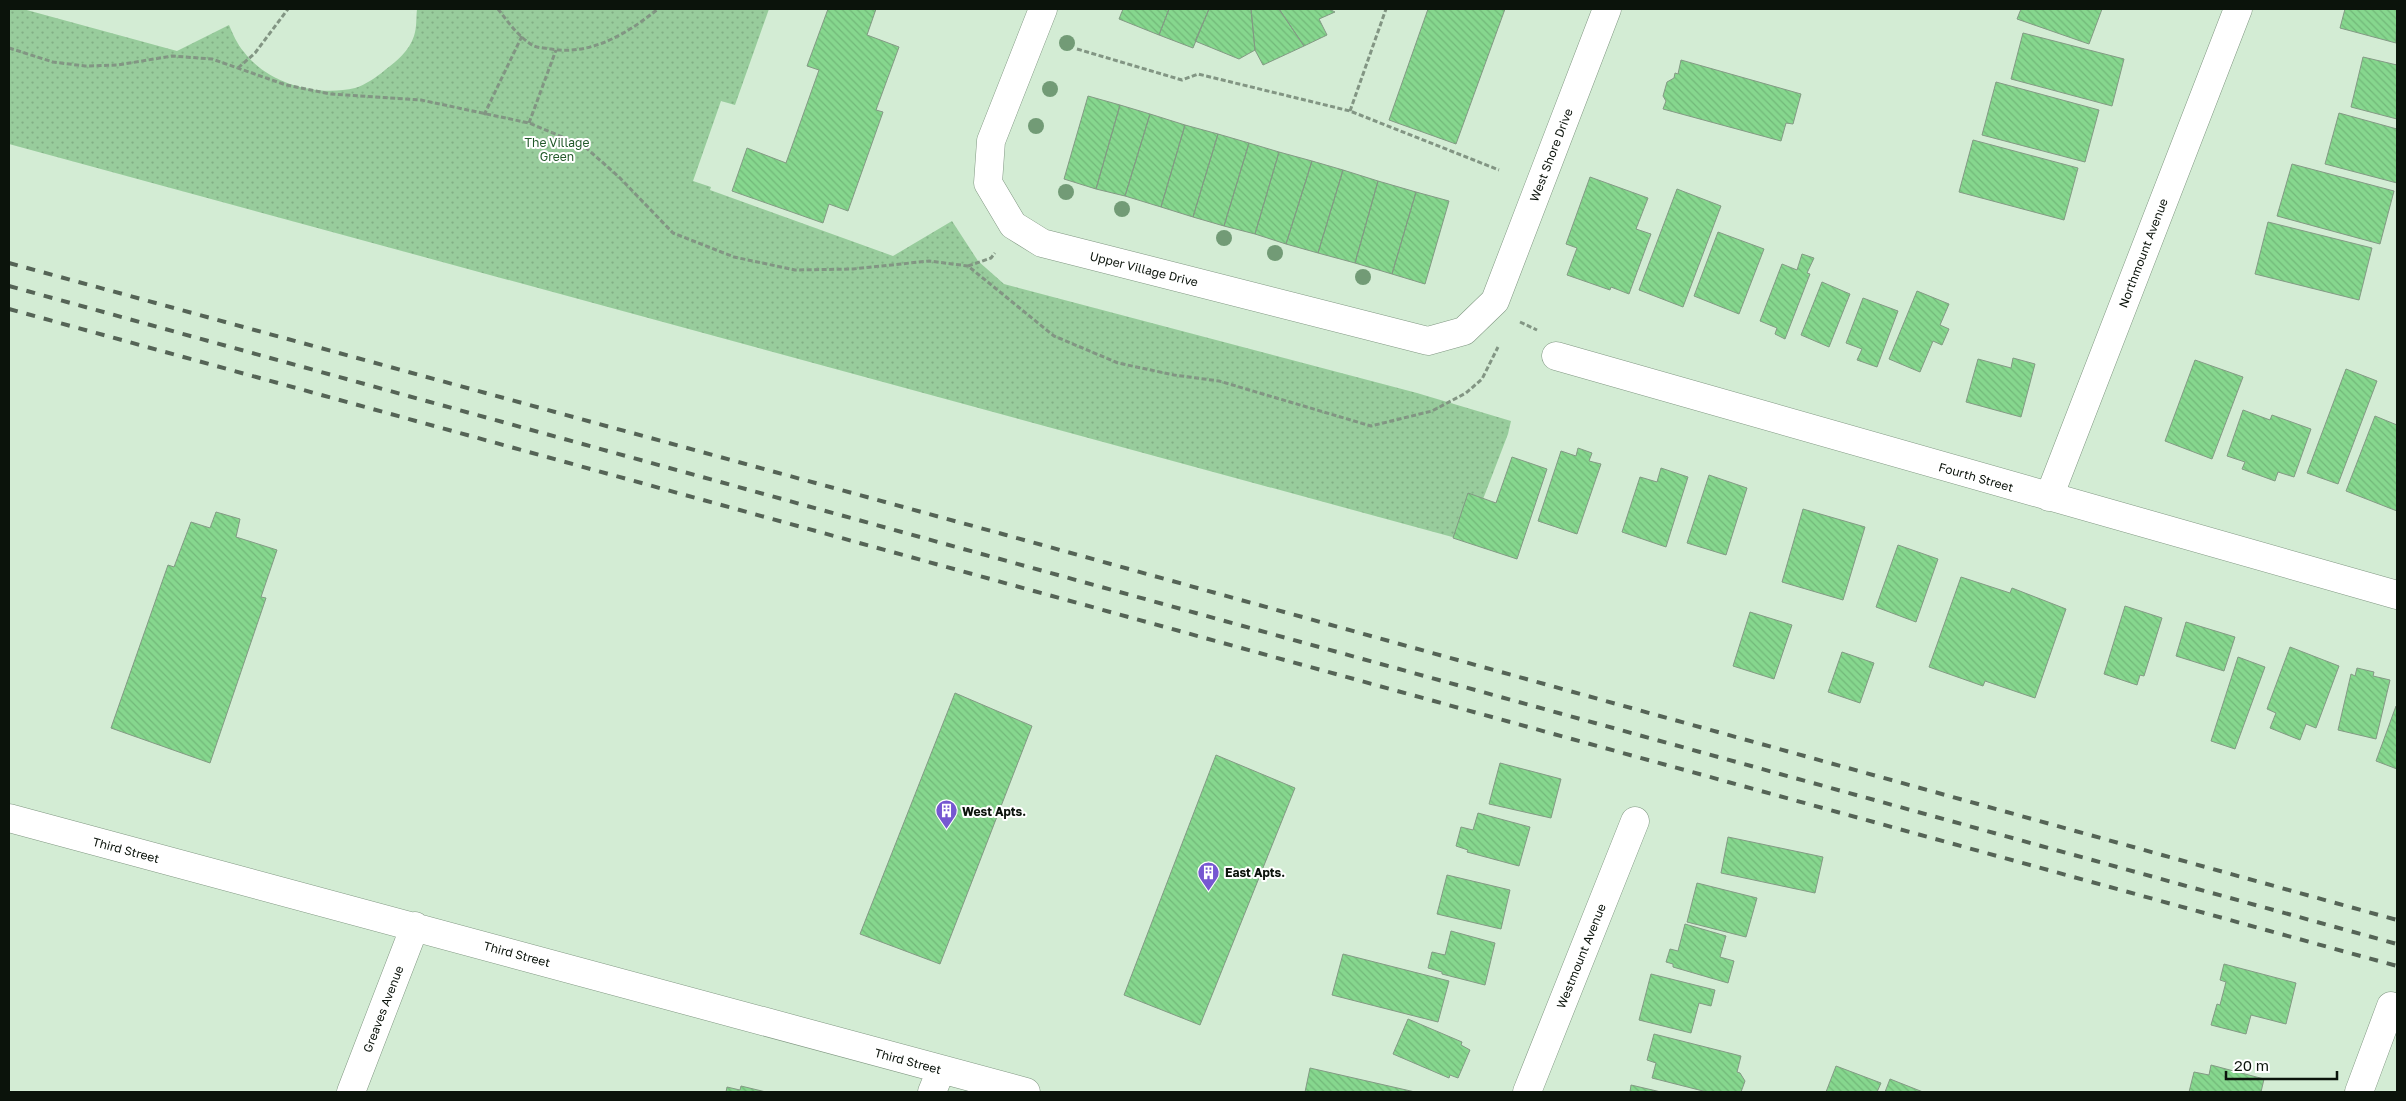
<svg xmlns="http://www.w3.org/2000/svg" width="2406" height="1101" viewBox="0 0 2406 1101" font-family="'Golos Text',sans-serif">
<defs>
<pattern id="park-dots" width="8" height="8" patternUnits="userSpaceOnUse" patternTransform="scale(1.25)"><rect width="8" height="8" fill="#98cc9c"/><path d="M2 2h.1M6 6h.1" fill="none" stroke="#82ae85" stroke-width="1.8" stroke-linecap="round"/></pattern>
<pattern id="building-back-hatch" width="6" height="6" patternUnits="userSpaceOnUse" patternTransform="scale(1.25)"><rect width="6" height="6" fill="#86d78e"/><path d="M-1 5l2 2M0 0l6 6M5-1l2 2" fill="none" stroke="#72b879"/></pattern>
</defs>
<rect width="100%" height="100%" fill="#d3ecd4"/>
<path fill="url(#park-dots)" d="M9 9H23L177 51 229 25C233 34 237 44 244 52 268 84 317 97 355 88 365 85 377 77 385 70 397 61 409 51 414 36 417 28 416 17 417 9H769L735 105 721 101 693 181 711 187 710 190 893 256 952 221 978 261 1004 284 1417 393 1511 421 1508 434 1467 541 9 144Z"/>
<path fill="url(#building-back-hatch)" stroke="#839a84" d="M828 9H876L867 35 899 47 876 110 883 112 848 211 829 204 823 223 732 191 747 148 786 163 819 70 807 66Z
M1123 9H1169L1159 35 1119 19Z
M1169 9H1209L1193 48 1159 35Z
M1209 9H1251L1255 50 1239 59 1195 41Z
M1251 9H1279L1304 46 1263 65 1255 50Z
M1279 9H1329L1335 12 1319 19 1327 35 1304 46Z
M1428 9H1505L1456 144 1389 120Z
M2021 9H2102L2089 44 2017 19Z
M2345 9H2397L2396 43 2340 28Z
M2023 33 2124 59 2112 106 2011 79Z
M2363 57 2397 65V119L2351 107Z
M1681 60 1801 94 1793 124 1786 123 1781 141 1663 109 1666 101 1663 96 1667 82 1674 78 1675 73 1678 74Z
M1996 82 2099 110 2085 162 1982 135Z
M1088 96 1120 105 1096 189 1064 179Z
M1120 105 1150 114 1125 196 1096 189Z
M2339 113 2397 129V183L2325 164Z
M1150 114 1185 125 1161 207 1125 196Z
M1185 125 1218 134 1193 217 1161 207Z
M1218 134 1249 143 1224 226 1193 217Z
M1973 140 2078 168 2064 220 1959 192Z
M1249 143 1279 152 1255 234 1224 226Z
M1279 152 1312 161 1286 244 1255 234Z
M1312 161 1343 170 1318 253 1286 244Z
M2292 164 2394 191 2380 244 2277 216Z
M1343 170 1378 181 1355 263 1318 253Z
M1590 177 1648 198 1636 229 1651 234 1629 294 1611 287 1610 290 1567 275 1577 248 1566 244Z
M1378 181 1416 192 1392 274 1355 263Z
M1677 189 1721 206 1683 307 1639 290Z
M1416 192 1449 201 1425 284 1392 274Z
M2268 222 2372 248 2359 300 2255 274Z
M1718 232 1764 249 1739 314 1694 296Z
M1802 254 1814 258 1807 273 1810 274 1785 339 1775 334 1777 328 1760 321 1782 264 1797 270Z
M1822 282 1850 294 1829 347 1801 335Z
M1917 291 1949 304 1940 325 1949 329 1942 345 1933 341 1920 372 1889 359Z
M1863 298 1898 311 1877 367 1857 360 1862 349 1846 343Z
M2013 358 2035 364 2021 417 1966 402 1978 359 2011 368Z
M2195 360 2243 377 2212 459 2165 441Z
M2346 369 2377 381 2338 484 2307 473Z
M2243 410 2270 420 2272 415 2311 429 2294 477 2278 472 2275 481 2242 469 2245 462 2227 456Z
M2375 416 2397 425V511L2346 491Z
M1578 448 1592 453 1589 461 1601 464 1577 534 1538 521 1561 451 1576 456Z
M1512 457 1547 469 1517 559 1453 538 1468 493 1496 503Z
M1661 468 1688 477 1666 547 1622 532 1640 477 1657 482Z
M1709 475 1747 488 1726 555 1687 543Z
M1803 509 1865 527 1843 600 1782 582Z
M216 512 240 519 236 537 277 550 261 597 266 598 210 763 111 728 168 565 174 567 191 522 210 528Z
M1898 545 1938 559 1916 622 1876 607Z
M1961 577 2010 593 2012 588 2066 609 2035 698 1985 681 1983 686 1929 667Z
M2125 606 2162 618 2144 676 2140 675 2137 685 2104 674Z
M1750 612 1792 625 1774 679 1733 666Z
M2186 622 2235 637 2224 671 2176 656Z
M2290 647 2339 666 2316 728 2306 724 2300 740 2270 728 2276 713 2267 709Z
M1842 652 1874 663 1860 703 1828 692Z
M2238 657 2265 667 2235 749 2211 741Z
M2357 668 2374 672 2373 676 2390 680 2376 739 2338 730 2351 674 2355 676Z
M955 693 1032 726 940 964 860 934Z
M2396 706 2397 707V769L2376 761Z
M1216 755 1295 788 1200 1025 1124 995Z
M1500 763 1561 779 1551 818 1489 804Z
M1478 813 1530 827 1519 866 1467 852 1468 850 1456 846 1461 827 1473 830Z
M1728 837 1823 857 1815 893 1721 873Z
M1447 875 1510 890 1501 929 1437 914Z
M1697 883 1757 898 1746 937 1687 922Z
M1685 924 1726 936 1720 957 1734 961 1728 983 1673 967V964L1666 962 1670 949 1678 951Z
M1451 931 1495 943 1485 985 1442 974V972L1428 968 1432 952 1445 955Z
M1343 954 1449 981 1438 1022 1332 995Z
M2224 964 2296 983 2286 1024 2251 1015 2246 1034 2211 1025 2217 1004 2220 1005 2226 982 2220 980Z
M1651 974 1715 990 1711 1006 1699 1003 1691 1033 1639 1020Z
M1408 1019 1462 1042 1461 1045 1470 1050 1458 1078 1450 1075 1449 1078 1393 1054Z
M1654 1034 1741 1056 1737 1072 1740 1073 1745 1081 1741 1092H1707L1652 1078 1656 1063 1647 1060Z
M2211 1065 2264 1079 2261 1092H2189L2194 1072 2209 1075Z
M1836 1066 1881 1083 1877 1092H1826Z
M1310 1068 1415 1092H1305Z
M1890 1079 1923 1092H1885Z
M1631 1085 1661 1092H1630Z
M741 1086 766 1092H726L727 1087 740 1090Z"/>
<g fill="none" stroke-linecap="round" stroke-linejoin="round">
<defs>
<path id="minor" d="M1043 9 991 141 988 183 1013 225 1042 243 1428 341 1464 331 1495 301 1607 9
M1556 356 2397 595
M2049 497 2238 9
M9 818 1026 1092
M351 1092 415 926
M932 1092 941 1070
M1527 1092 1635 821
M2359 1092 2391 1006"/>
</defs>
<use href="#minor" stroke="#809782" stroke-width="29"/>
<path stroke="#829583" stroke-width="3" stroke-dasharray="5 2.5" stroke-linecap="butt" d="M498 9C508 22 518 36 532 45 537 48 545 48 551 49 591 56 628 33 658 9
M9 48 53 62 85 66 118 65 172 56 212 59 286 85 330 94 421 100 529 123 584 146 619 177 673 233 734 257 795 270 853 269 929 261 968 266 1054 336 1118 363 1174 375 1219 381 1371 426 1432 411 1466 393 1482 379 1498 347
M1077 49 1182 80 1198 74 1350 111 1499 170
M238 68 255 53 288 9
M1350 111 1386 9
M484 115 522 36
M529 123 556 50
M968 266 991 258 995 253
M1520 322 1537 330"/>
<use href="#minor" stroke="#fff" stroke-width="28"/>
<path stroke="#556456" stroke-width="4" stroke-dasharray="9 9" stroke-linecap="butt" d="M9 263 1006 535 2397 920
M9 286 2397 944
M9 309 2397 966"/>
</g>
<g fill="#729b76">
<circle cx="1067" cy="43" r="8"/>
<circle cx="1050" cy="89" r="8"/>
<circle cx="1036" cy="126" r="8"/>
<circle cx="1066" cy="192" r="8"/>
<circle cx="1122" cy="209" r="8"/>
<circle cx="1224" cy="238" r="8"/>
<circle cx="1275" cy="253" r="8"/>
<circle cx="1363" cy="277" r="8"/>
</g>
<defs>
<symbol id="building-pin" viewBox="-11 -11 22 30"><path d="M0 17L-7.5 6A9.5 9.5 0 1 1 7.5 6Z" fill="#7657d1" stroke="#fff"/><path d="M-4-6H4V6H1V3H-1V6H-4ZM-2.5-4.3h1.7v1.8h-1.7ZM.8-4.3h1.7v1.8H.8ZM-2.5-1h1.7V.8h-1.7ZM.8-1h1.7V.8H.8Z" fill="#fff"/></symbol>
</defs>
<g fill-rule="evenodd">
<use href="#building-pin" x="934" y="798" width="25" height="34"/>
<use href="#building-pin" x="1196" y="860" width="25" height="34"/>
</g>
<g text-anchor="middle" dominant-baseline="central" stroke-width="4" stroke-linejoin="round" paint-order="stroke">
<g font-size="12" fill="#22592a" stroke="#fff">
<text x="557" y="142">The Village<tspan x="557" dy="14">Green</tspan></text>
</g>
<g font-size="12" fill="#0b130b" stroke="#fff">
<text transform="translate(1551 155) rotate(-69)">West Shore Drive</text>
<text transform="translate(2143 253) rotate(-69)">Northmount Avenue</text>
<text transform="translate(1144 269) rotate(14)">Upper Village Drive</text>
<text transform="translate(1976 477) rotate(16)">Fourth Street</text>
<text transform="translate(126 850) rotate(15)">Third Street</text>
<text transform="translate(517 954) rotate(15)">Third Street</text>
<text transform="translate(1581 956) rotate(-68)">Westmount Avenue</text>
<text transform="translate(383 1009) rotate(-69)">Greaves Avenue</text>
<text transform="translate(908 1061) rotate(15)">Third Street</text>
</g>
<g font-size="12" font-weight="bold" fill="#0b130b" stroke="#fff" text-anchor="start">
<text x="962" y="811">West Apts.</text>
<text x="1225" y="872">East Apts.</text>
</g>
</g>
<rect width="2406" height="1101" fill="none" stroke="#0b130b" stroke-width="20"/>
<path d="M2226 1071v8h111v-8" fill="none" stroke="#0b130b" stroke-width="2.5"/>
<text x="2234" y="1071" font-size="15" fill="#0b130b" stroke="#ffffff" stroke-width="4" paint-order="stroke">20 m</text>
</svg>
